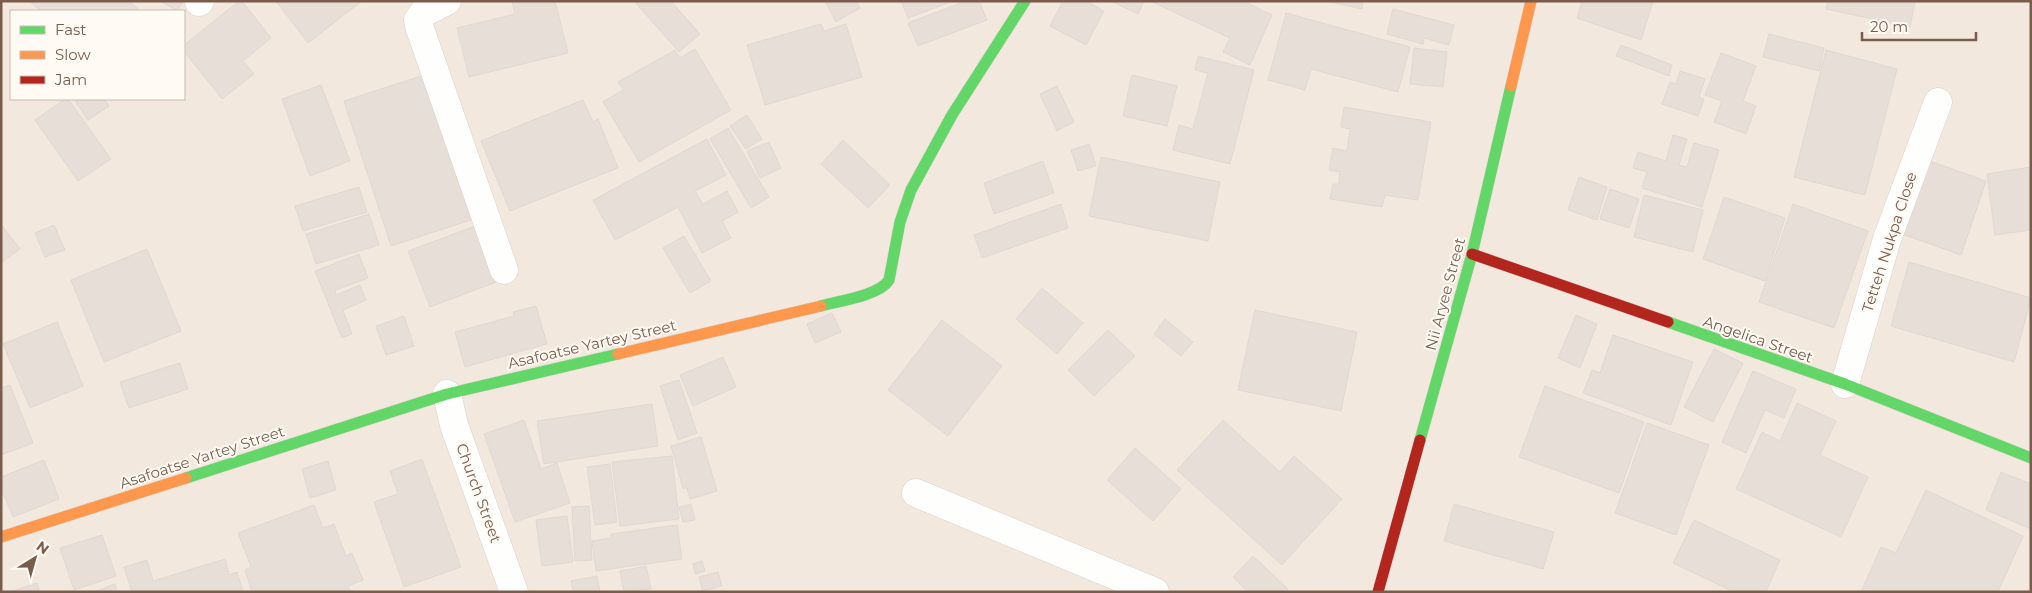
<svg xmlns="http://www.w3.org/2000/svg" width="2032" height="593" viewBox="0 0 2032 593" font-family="Montserrat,sans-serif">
<rect width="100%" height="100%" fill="#f9f5f0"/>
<path fill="#f2e8de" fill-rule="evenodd" d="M1 1H2031V592H1ZM11 11H184V99H11Z"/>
<path fill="#e6ded7" stroke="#e2d8d2" d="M129 1 138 9 136 11H41L30 2Z
M160 1H184L177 11Z
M239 1H242L271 38 243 61 254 74 222 99 184 51V45Z
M276 1H362L308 43Z
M512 1H555L568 53 469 77 457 28 515 14Z
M634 1H671L700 34 679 52Z
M825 1H856L860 8 836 22Z
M901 1H953L908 18Z
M966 1H979L987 20 918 46 908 23Z
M1063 1H1086L1104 11 1086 45 1050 26Z
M1111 1H1144L1138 14Z
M1150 1H1243L1272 15 1250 65 1223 52 1230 38Z
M1326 1H1363L1362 9Z
M1582 1H1653L1641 40 1577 18Z
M1828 1H1915L1910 27 1826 9Z
M1393 9 1454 25 1449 45 1424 38 1423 44 1387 34Z
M1286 13 1410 47 1398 92 1311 69 1305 90 1268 80Z
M821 24 824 31 846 24 862 77 765 105 747 45Z
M1769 34 1824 48 1819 71 1763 57Z
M1621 45 1672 65 1669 76 1616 56Z
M1414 48 1447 52 1443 87 1410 84Z
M695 49 731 110 639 162 603 102 623 90 618 82 675 50 680 58Z
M1826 50 1897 69 1865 195 1794 177Z
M1721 53 1756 66 1743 101 1756 106 1746 134 1714 122 1722 101 1705 95Z
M1198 56 1254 70 1230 164 1173 150 1179 125 1193 129 1208 73 1195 70Z
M1680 71 1705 79 1699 97 1704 99 1698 116 1662 104 1670 82 1676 84Z
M424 75 471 220 391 246 344 101Z
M1132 75 1177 86 1167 126 1123 116Z
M321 85 350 161 310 176 282 99Z
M1057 86 1074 122 1057 131 1040 94Z
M65 99H68L111 159 78 181 35 120Z
M74 99H104L109 106 88 120Z
M583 100 593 122 598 119 618 168 510 211 481 141Z
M1344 107 1431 122 1418 200 1385 195 1382 207 1330 199 1333 184H1339L1340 172 1329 170 1333 148 1347 151 1350 129 1341 127Z
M747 115 762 139 746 149 730 126Z
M728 128 769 197 751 208 710 139Z
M1673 135 1687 139 1679 165 1687 167 1694 143 1719 150 1702 207 1642 188 1647 172 1633 168 1638 152 1666 161Z
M707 139 726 175 695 191 703 204 727 191 738 212 722 221 731 238 702 253 678 207 615 240 593 200Z
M843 140 890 185 868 208 821 164Z
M769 142 781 168 760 178 747 151Z
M1089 144 1096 166 1078 171 1071 150Z
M1101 157 1220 182 1208 241 1089 216Z
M1927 160 1986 181 1961 255 1902 234Z
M1043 161 1054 193 994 214 984 183Z
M2031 167V230L1995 235 1987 174Z
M1579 177 1607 187 1597 220 1568 210Z
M359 187 367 212 303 231 295 206Z
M1610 189 1639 199 1629 228 1600 219Z
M1644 195 1703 210 1693 252 1634 237Z
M1724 197 1785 218 1765 281 1703 259Z
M1061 204 1068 228 982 258 974 235Z
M1793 204 1868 231 1834 328 1759 302Z
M369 214 379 245 316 264 306 234Z
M1 224 20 249 1 263Z
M54 225 65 250 45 257 35 233Z
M478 225 499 281 430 307 408 251Z
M684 236 711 281 690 293 663 248Z
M147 249 181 331 104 362 71 280Z
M359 254 368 278 335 290 336 295 360 285 366 300 343 310 352 334 342 338 315 271Z
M1909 262 2031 298 2014 362 1891 326Z
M1042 288 1083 323 1057 354 1016 319Z
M536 306 547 344 465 367 455 332 514 316 513 312Z
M1255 310 1357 332 1341 411 1238 390Z
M832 313 841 332 815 343 807 324Z
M1576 315 1597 324 1580 368 1558 358Z
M404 316 414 346 386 355 376 326Z
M1165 319 1193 342 1181 356 1154 334Z
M942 320 1002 366 948 436 888 390Z
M57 322 83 386 30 408 3 344Z
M1108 330 1135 356 1094 396 1068 370Z
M1613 335 1693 362 1671 425 1583 393 1592 370 1600 373Z
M1714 349 1743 363 1713 422 1684 407Z
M723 357 736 387 693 406 680 375Z
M180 363 188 389 129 408 120 382Z
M1753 371 1796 389 1784 418 1765 410 1746 453 1722 442Z
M679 380 697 433 678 440 660 386Z
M10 385 33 443 1 455V388Z
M1545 386 1644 422 1619 493 1519 457Z
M1797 403 1836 421 1820 455 1868 477 1841 537 1736 489 1762 432 1780 441Z
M652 404 658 446 544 464 537 421Z
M524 420 541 469 557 463 570 503 515 522 484 434Z
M1223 420 1280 472 1294 456 1342 499 1282 565 1177 470Z
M1647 423 1709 445 1676 535 1615 513Z
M701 437 717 491 690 499 687 488H683L671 446Z
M1135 448 1181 489 1153 521 1107 480Z
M672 456 679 519 620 526 612 462Z
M422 459 461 567 404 587 374 502 398 494 390 471Z
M44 460 59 499 13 517 1 488V477Z
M328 461 336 490 310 498 302 469Z
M610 464 617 522 595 525 587 467Z
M2001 472 2031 484V529L1986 510Z
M1926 490 2023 536 1998 592H1861L1881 547 1896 553Z
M691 504 695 520 683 522 679 507Z
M1454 504 1554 532 1543 569 1444 541Z
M314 505 323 528 334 524 346 556 352 553 363 580 348 586 350 592H252L245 570 251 567 238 533Z
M589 506 592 560 575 561 572 507Z
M567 516 573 562 542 566 536 520Z
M1694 520 1780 560 1766 592H1734L1673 563Z
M677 525 682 559 596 571 592 541 611 538V534Z
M102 535 116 576 74 590 60 548Z
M1253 556 1288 589 1285 592H1248L1233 577Z
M225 559 229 575 237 572 243 592H132L124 567 147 560 153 581Z
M702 561 705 571 695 574 693 564Z
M646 566 651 589 624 592 620 571Z
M718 572 722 586 703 591 699 577Z
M597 576 600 592H573L571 581Z
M37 583 40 592H10Z
M115 584 117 592H94Z"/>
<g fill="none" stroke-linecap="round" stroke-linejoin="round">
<defs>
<path id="street" d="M447 1 423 13 418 20 419 26 504 270
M199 2 200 1
M1845 384 1887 239 1938 102
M447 394 454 425 514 592
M916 493 1155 592"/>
<path id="fast" d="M821 306C838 301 879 296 889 280L900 222 911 190 952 115 1025 1
M1668 322 1845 384 2031 458
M1420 440 1472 254 1511 86
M186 478 447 394 618 354"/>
<path id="slow" d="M1511 86 1531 1
M618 354 821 306
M1 537 186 478"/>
<path id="jam" d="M1472 254 1668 322
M1378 592 1420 440"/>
</defs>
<use href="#street" stroke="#d7d1cb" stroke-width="29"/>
<use href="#fast" stroke="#d9d2cb" stroke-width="12"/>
<use href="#slow" stroke="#d9d2cb" stroke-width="12"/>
<use href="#jam" stroke="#d9d2cb" stroke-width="12"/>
<use href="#street" stroke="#fefefd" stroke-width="28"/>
<use href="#fast" stroke="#63d668" stroke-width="11"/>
<use href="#slow" stroke="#ff974d" stroke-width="11"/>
<use href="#jam" stroke="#b3261e" stroke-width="11"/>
</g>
<g text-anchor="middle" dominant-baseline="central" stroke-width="4" stroke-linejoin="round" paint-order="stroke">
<g font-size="15" fill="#7a5c4d" stroke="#fffaf3">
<text transform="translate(1889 242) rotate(-72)">Tetteh Nukpa Close</text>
<text transform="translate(1445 294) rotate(-75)">Nii Aryee Street</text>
<text transform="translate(1758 339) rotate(19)">Angelica Street</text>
<text transform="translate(592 344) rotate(-13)">Asafoatse Yartey Street</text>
<text transform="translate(202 457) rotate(-18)">Asafoatse Yartey Street</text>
<text transform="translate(479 493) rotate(70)">Church Street</text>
</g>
</g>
<rect width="2032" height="593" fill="none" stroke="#7a5c4d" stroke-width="5"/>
<rect x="10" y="10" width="175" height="90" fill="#fffaf3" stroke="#cabbb1"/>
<rect x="20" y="26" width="25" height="8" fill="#63d668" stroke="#cabbb1"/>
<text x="55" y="35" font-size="15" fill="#7a5c4d">Fast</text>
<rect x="20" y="51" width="25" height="8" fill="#ff974d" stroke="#cabbb1"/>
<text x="55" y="60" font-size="15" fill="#7a5c4d">Slow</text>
<rect x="20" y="76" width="25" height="8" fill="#b3261e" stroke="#cabbb1"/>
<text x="55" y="85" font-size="15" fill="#7a5c4d">Jam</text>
<g transform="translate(35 558) rotate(37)" stroke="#fffaf3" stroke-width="4" paint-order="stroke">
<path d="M0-4L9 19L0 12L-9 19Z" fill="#7a5c4d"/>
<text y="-8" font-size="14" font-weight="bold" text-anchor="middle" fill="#7a5c4d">N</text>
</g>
<path d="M1862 32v8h114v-8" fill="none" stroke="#7a5c4d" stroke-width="2.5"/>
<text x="1870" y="32" font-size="15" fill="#7a5c4d" stroke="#fffaf3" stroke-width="4" paint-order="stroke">20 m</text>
</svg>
